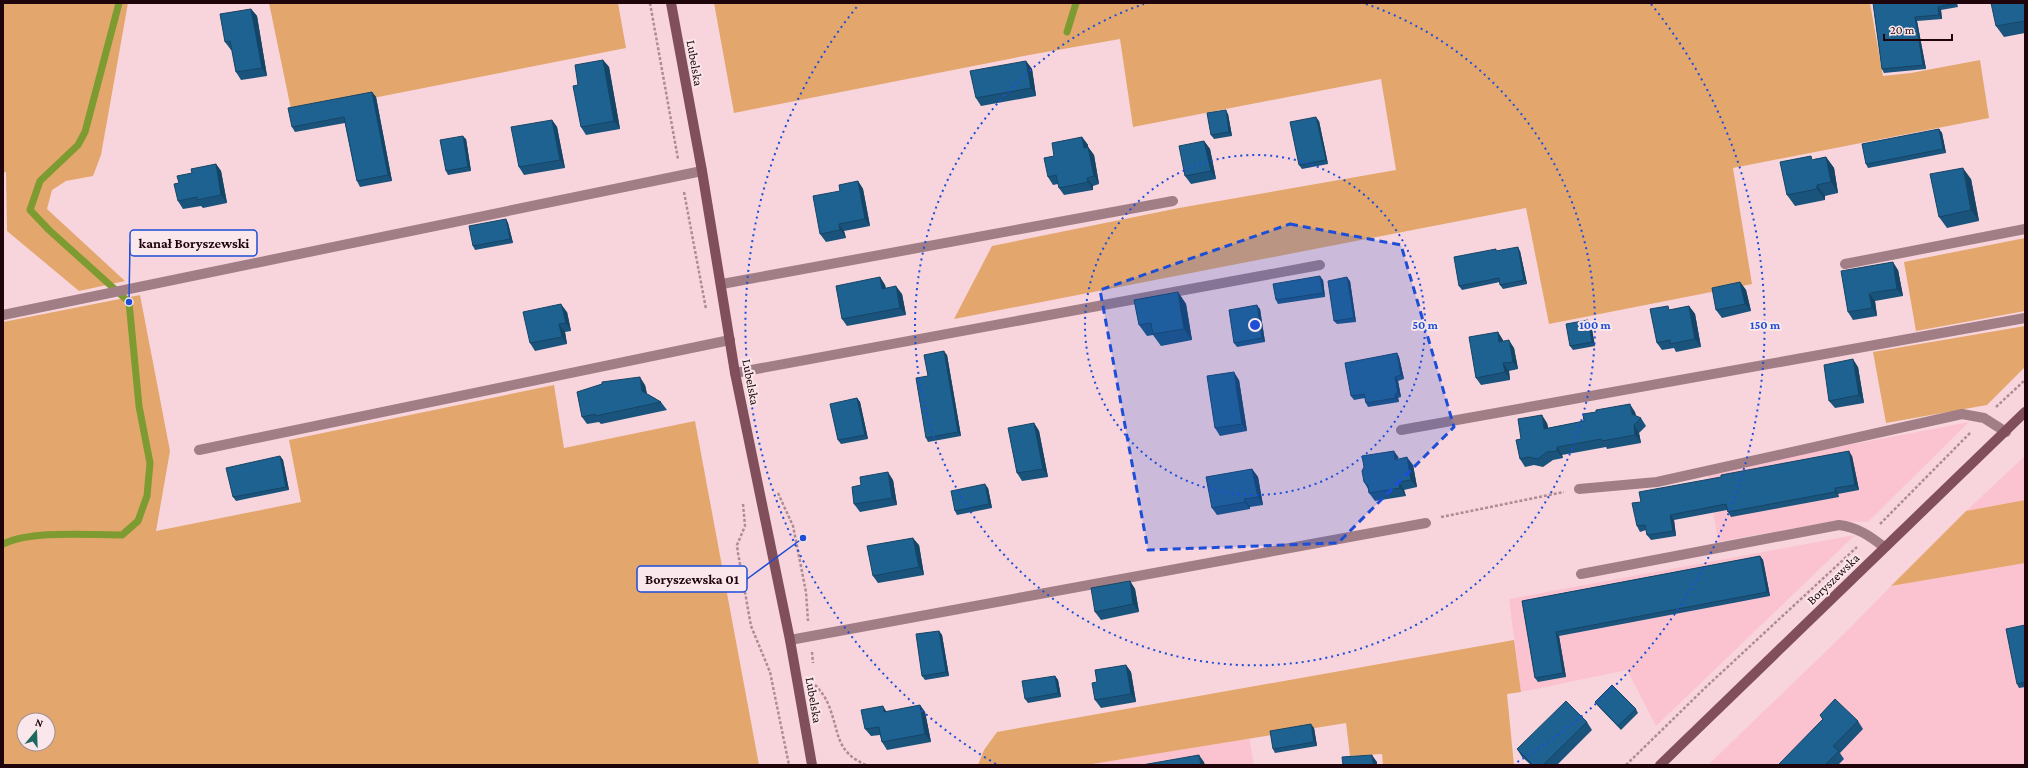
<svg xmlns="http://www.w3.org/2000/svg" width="2028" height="768" viewBox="0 0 2028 768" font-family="'Crimson Pro',serif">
<rect width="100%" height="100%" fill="#f8d5dc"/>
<path fill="#fbc3d0" d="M1969 422 1868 522 1835 521 1718 542 1707 472Z
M2025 456V500L1966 511Z
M1855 535 1656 726 1627 670 1521 692 1509 599Z
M2025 563V765H1708L1848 630 1891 586Z
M1249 737 1254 765H1086Z"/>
<path fill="#e3a76e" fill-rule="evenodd" d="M3 3H128L101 155 93 176 66 181 52 190 47 209 125 281 79 291 7 231 6 172 3 173Z
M269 3H618L626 48 292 114Z
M714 3H1870L1883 76 1911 73 1980 60 1989 118 1733 168 1752 284 1549 324 1526 208 954 319 992 246 1179 208 1396 170 1381 79 1133 127 1120 39 1029 55 734 113Z
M2025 238V311L1916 331 1904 262Z
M140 295 170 451 156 531 301 502 289 440 554 385 564 448 695 421 759 765H3V322ZM24 720H48V744H24Z
M2025 326V367L1987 405 1886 423 1873 352Z
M2025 500V563L1891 586 1966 511Z
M1514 640 1521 692 1507 694 1514 765H1383L1382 754 1350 756 1346 723 1086 765H978L984 750 997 732Z"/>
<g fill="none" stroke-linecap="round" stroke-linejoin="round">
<path stroke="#7d9b30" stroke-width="7" d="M1067 32 1076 3
M3 544C32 530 88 535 122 535L138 521 147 496 150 463 139 406 129 302 49 230 30 210 40 181 78 145 85 132 119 3"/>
<path stroke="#ad8d94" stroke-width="2.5" stroke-dasharray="3 2" stroke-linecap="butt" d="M650 3 678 159
M684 192 706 309
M1996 407 2025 380
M778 493 793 526 806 592 808 621
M743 504 745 526 737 545 738 553 751 626 770 672 789 765
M1441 517 1564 492
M1880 524 1971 432
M812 652 813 663
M815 685C821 691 826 698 829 706 840 734 835 751 866 765
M1626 765 1707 686 1857 547"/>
<path stroke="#a17e86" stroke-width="10" d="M1845 264 2025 229
M722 284 1173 201
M3 315 702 171
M735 373 1320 265
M1401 430 2025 318
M199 450 730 340
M1579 489 1657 482 1962 414 1984 418 2006 432
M1581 574 1839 525C1857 527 1870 536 1884 547
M790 640 1426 523"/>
<path stroke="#804f5b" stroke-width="10" d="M671 3 702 171 735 373 790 640 812 765
M1660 765 2025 412"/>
</g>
<path fill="#1a547d" d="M1873 3H1957L1958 7 1941 10 1942 19 1917 21 1926 69 1884 73 1882 69Z
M2025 3V33L2004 37 1996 26Z
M251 9 257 16 267 76 241 80 236 72 232 50H231L225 42Z
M603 60 609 67 620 129 586 135 581 127Z
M1026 61 1032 69 1036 96 981 106 976 98Z
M372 92 376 97 392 181 360 187 357 181 345 123 295 132 292 127Z
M1228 114 1232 136 1214 139 1211 135Z
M552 120 557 127 565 168 524 175 519 167Z
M1319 121 1328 164 1302 169 1299 165Z
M1939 129 1942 133 1946 153 1868 168 1866 164Z
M1082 137 1088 145V147L1094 155 1099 184 1093 186V190L1064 195 1059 188 1058 184 1053 185 1048 177 1054 156Z
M466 139 471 171 448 175 446 171Z
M1204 141 1210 149 1216 179 1191 184 1185 176Z
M1826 157 1834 168 1838 193 1825 196V200L1795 206 1787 195 1814 159Z
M216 164 221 171 227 203 203 208 201 206 183 209 178 201 179 183 192 173Z
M1971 179 1979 221 1947 228 1939 217Z
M858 181 863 189 870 226 844 231 846 238 826 242 820 234Z
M506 219 508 223 513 243 475 250 473 246Z
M1497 251H1520L1527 284 1503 289 1500 285V282L1462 290 1459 286Z
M1898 270 1903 296 1875 301 1877 316 1853 320 1848 312Z
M880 277 885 285 886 288 902 294 906 315 847 326 842 319Z
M1323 280 1325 297 1278 304 1276 300Z
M1350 281 1356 322 1337 324 1334 321Z
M1740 282 1746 290 1751 311 1722 318 1716 310Z
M1178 292 1186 304 1192 340 1161 346 1153 335 1147 336 1139 325Z
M1689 306 1695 314 1701 347 1676 352 1674 348 1662 350 1657 343 1671 310Z
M1260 309 1265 342 1237 347 1234 343Z
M567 312 571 331 565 332 567 344 535 351 530 343Z
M1588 320 1591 324 1595 346 1573 350 1570 346Z
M1498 332 1503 341 1514 348 1518 369 1509 371 1510 380 1481 385 1476 378Z
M1397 353 1399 357 1404 379 1398 381 1401 397 1398 398 1399 402 1368 407 1366 403 1365 398 1354 400 1351 396Z
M947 355 961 436 928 442 926 438 928 376Z
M1858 367 1864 403 1835 408 1829 401Z
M1239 380 1247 431 1220 436 1215 428Z
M645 385 647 394 661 402 667 410 601 424 599 422 587 424 582 417Z
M857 398 860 402 868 439 841 444 838 440Z
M1635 412 1636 416 1641 418 1646 426 1639 433 1641 443 1607 449 1606 447 1562 455 1563 458 1553 460 1543 467 1534 465 1525 467 1520 459 1521 439 1547 423 1548 428Z
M1034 423 1039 431 1048 477 1022 481 1017 473Z
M280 456 283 460 289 490 236 501 233 497Z
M1852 456 1859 490 1838 494 1839 497 1731 517 1728 512 1727 510 1674 520 1676 536 1651 540 1647 535 1646 530 1640 532 1637 526 1641 502Z
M1399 459 1413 465 1417 487 1404 490 1406 496 1375 501 1369 493 1368 489 1364 482Z
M1252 469 1258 477 1263 505 1250 507V509L1217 515 1212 508Z
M893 480 897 505 860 512 854 504Z
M988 488 992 508 957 515 955 511Z
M919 545 924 575 878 583 873 576Z
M1760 556 1763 560 1770 596 1559 636 1566 677 1538 682 1535 678 1522 601Z
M1130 581 1135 589 1139 612 1101 620 1095 612Z
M2025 625V687L2019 688 2017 684Z
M939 631 942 635 949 676 925 680 922 676Z
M1126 665 1131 672 1136 702 1101 708 1095 700Z
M1055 676 1058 680 1061 697 1028 703 1025 699Z
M1595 702 1636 709 1638 713 1621 730 1598 706Z
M920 705 925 712 931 742 887 750 882 742 880 735 871 736 865 729 887 712Z
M1820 715 1858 721 1863 729 1840 753 1844 759 1838 765H1779L1823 720Z
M1587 722 1592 730 1557 765H1531L1522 757 1517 749Z
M1314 728 1317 746 1275 753 1273 749Z"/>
<path fill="#154566" d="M1938 7 1941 10 1942 19 1939 15Z
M251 9 257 16 267 76 262 68Z
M1915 17 1917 21 1926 69 1923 65Z
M603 60 609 67 620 129 614 121Z
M1026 61 1032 69 1036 96 1031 88Z
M372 92 376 97 392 181 388 175Z
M1226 110 1228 114 1232 136 1229 132Z
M1316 117 1319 121 1328 164 1326 160Z
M552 120 557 127 565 168 560 160Z
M1939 129 1942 133 1946 153 1943 149Z
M463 136 466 139 471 171 468 167Z
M1082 137 1088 145V147L1094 155 1099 184 1094 176 1084 148Z
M1204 141 1210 149 1216 179 1211 171Z
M1826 157 1834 168 1838 193 1831 182Z
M216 164 221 171 227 203 221 195Z
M1963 168 1971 179 1979 221 1971 210Z
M1087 178 1093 186V190L1088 182Z
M858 181 863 189 870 226 865 219Z
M1817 185 1825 196V200L1817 189Z
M506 219 508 223 513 243 510 239Z
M839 224 844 231 846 238 840 230Z
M1518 247 1520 251 1527 284 1524 280Z
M1893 262 1898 270 1903 296 1897 289Z
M1320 276 1323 280 1325 297 1323 293Z
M880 277 885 285 887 297 882 289Z
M1347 277 1350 281 1356 322 1354 318Z
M1740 282 1746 290 1751 311 1745 304Z
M896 286 902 294 906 315 900 308Z
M1178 292 1186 304 1192 340 1184 329Z
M1869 293 1875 301 1877 316 1872 308Z
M561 304 567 312 571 331 566 323Z
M1257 305 1260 309 1265 342 1262 338Z
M1689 306 1695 314 1701 347 1695 339Z
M1588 320 1591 324 1595 346 1592 342Z
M559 324 565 332 567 344 562 337Z
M1498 332 1503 340 1505 349 1499 342Z
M1509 340 1514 348 1518 369 1513 362Z
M944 351 947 355 961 436 958 432Z
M1397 353 1399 357 1404 379 1401 375Z
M1853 359 1858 367 1864 403 1859 395Z
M1503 363 1509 371 1510 380 1505 372Z
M1234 372 1239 380 1247 431 1242 424Z
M640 377 645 385 648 399 642 391Z
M1395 377 1398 381 1401 397 1398 393Z
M1395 394 1398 398 1399 402 1396 398Z
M857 398 860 402 868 439 865 435Z
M1630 404 1635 412 1637 422 1632 414Z
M1542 415 1547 423 1550 436 1544 429Z
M1034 423 1039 431 1048 477 1043 469Z
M1634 425 1639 433 1641 443 1635 435Z
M1557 447 1562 455 1563 458 1557 451Z
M1394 451 1399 458 1395 460Z
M1849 451 1852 456 1859 490 1855 485Z
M280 456 283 460 289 490 286 487Z
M1407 457 1413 465 1417 487 1411 480Z
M1252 469 1258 477 1263 505 1258 497Z
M888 472 893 480 897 505 892 498Z
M1399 482 1404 490 1406 496 1400 488Z
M985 484 988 488 992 508 989 504Z
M1835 488 1838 494 1839 497 1835 492Z
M1244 499 1250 507V509L1245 502Z
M1670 515 1674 520 1676 536 1673 531Z
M913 538 919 545 924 575 919 567Z
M1760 556 1763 560 1770 596 1767 592Z
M1130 581 1135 589 1139 612 1133 604Z
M939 631 942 635 949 676 946 672Z
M1556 632 1559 636 1566 677 1563 673Z
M1126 665 1131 672 1136 702 1131 694Z
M1055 676 1058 680 1061 697 1058 693Z
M920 705 925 712 931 742 925 734Z
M883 706 888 714 884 712Z
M1311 724 1314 728 1317 746 1314 742Z
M1199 755 1204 762 1205 765H1201Z
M1372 755 1377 762V765H1373Z"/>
<path fill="#1e6291" stroke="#154566" d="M1873 3H1955L1938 7 1939 15 1915 17 1923 65 1882 69Z
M1991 3H2025V21L1996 26Z
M251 9 262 68 236 72 230 41 225 42 220 14Z
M603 60 614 121 581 127 573 86 578 85 575 65Z
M1026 61 1031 88 976 98 970 71Z
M372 92 388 175 357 181 344 117 292 127 288 108Z
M1226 110 1229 132 1211 135 1207 113Z
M1316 117 1326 160 1299 165 1290 122Z
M552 120 560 160 519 167 511 127Z
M1939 129 1943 149 1866 164 1862 144Z
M463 136 468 167 446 171 440 140Z
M1082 137 1084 148 1088 147 1094 176 1087 178 1088 182 1059 188 1056 175 1048 177 1044 158 1054 156 1052 143Z
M1204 141 1211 171 1185 176 1179 146Z
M1811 156 1812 160 1826 157 1831 182 1817 185V189L1787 195 1780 162Z
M216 164 221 195 197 200V197L178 201 174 184 179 183 177 176 192 173 191 169Z
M1963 168 1971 210 1939 217 1930 174Z
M858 181 865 219 839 224 840 230 820 234 813 196 840 191 839 185Z
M506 219 510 239 473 246 469 226Z
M1518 247 1524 280 1500 285 1499 278 1459 286 1454 257 1496 249V251Z
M1893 262 1897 289 1869 293 1872 308 1848 312 1841 271Z
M1320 276 1323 293 1276 300 1273 284Z
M880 277 882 289 896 286 900 308 842 319 836 286Z
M1347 277 1354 318 1334 321 1328 281Z
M1740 282 1745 304 1716 310 1712 288Z
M1178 292 1184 329 1153 334 1151 323 1139 325 1134 300Z
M561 304 566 323 559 324 562 337 530 343 523 312Z
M1257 305 1262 338 1234 343 1229 310Z
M1668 306 1669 310 1689 306 1695 339 1670 344V340L1657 343 1650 309Z
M1588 320 1592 342 1570 346 1566 324Z
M1498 332 1499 342 1509 340 1513 362 1503 363 1505 372 1476 378 1469 337Z
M944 351 958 432 926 438 916 378 928 376 924 355Z
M1397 353 1401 375 1395 377 1398 393 1395 394 1396 398 1366 403 1364 394 1351 396 1345 363Z
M1853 359 1859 395 1829 401 1824 365Z
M1234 372 1242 424 1215 428 1207 376Z
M640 377 642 391 661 402 595 416V414L582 417 577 392 602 384V382Z
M857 398 865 435 838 440 830 404Z
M1630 404 1632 414 1641 418 1634 425 1635 435 1602 441 1601 439 1557 447V451L1547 452 1538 459 1528 457 1520 459 1516 440 1521 439 1518 419 1542 415 1544 429 1584 421 1583 414 1596 412V410Z
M1034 423 1043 469 1017 473 1008 428Z
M1394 451 1395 460 1407 457 1411 480 1399 482 1400 488 1369 493 1368 485 1364 482 1362 471 1364 467 1362 456Z
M1849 451 1855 485 1835 488V492L1728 512 1726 504 1670 515 1673 531 1647 535 1645 525 1637 526 1632 503 1641 502 1639 492 1721 477V475Z
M280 456 286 487 233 497 226 468Z
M1252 469 1258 497 1244 499 1245 502 1212 508 1206 477Z
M888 472 892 498 854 504 852 487 861 485 860 477Z
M985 484 989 504 955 511 951 491Z
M913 538 919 567 873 576 867 546Z
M1760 556 1767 592 1556 632 1563 673 1535 678 1522 601Z
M1130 581 1133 604 1095 612 1091 588Z
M2025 625V682L2017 684 2006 629Z
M939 631 946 672 922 676 916 634Z
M1126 665 1131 694 1095 700 1092 683 1097 682 1095 670Z
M1055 676 1058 693 1025 699 1022 681Z
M1612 685 1636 709 1618 726 1595 702Z
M1835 699 1858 721 1833 746 1839 751 1825 765H1780L1779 764 1823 719 1820 715Z
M1566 701 1587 722 1543 765H1533L1517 749Z
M920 705 925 734 882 742 879 727 865 729 861 710 883 706 884 712Z
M1311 724 1314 742 1273 749 1270 731Z
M1199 755 1201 765H1142Z
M1372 755 1373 765H1343L1342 757Z"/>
<path fill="#1d4ed8" fill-opacity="0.2" stroke="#1d4ed8" stroke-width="3" stroke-dasharray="8 5" stroke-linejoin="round" d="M1290 224 1401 245 1454 427 1338 543 1148 550 1100 290Z"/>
<g fill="none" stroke="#1d4ed8" stroke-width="2" stroke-dasharray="2 4">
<circle cx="1255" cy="325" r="170"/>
<path d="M1366 4A340 340 0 1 1 1144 4"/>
<path d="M996 764A510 510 0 0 1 859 4M1651 4A510 510 0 0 1 1514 764"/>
</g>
<g text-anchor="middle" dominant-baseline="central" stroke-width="4" stroke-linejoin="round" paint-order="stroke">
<g font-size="13" fill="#1f040c" stroke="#f9e7eb">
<text transform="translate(695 63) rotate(80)">Lubelska</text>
<text transform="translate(751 382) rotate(79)">Lubelska</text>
<text transform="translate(1833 579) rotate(-44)">Boryszewska</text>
<text transform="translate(814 700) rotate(80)">Lubelska</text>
</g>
</g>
<circle cx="1255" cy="325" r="6" fill="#1d4ed8" stroke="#f9e7eb" stroke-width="2"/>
<g font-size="12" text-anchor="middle" font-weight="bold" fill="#1d4ed8" stroke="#f9e7eb" stroke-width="4" stroke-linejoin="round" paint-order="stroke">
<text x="1425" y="329">50 m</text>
<text x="1595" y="329">100 m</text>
<text x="1765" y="329">150 m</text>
</g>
<path fill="none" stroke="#1d4ed8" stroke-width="1.5" d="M129 302L130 243M803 538L747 579"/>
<g fill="#1d4ed8" stroke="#f9e7eb" stroke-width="1.5">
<circle cx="129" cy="302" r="4"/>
<circle cx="803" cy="538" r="4"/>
</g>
<g fill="#f9e7eb" stroke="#1d4ed8" stroke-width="1.5">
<rect x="130" y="230" width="127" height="26" rx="4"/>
<rect x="637" y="566" width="110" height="26" rx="4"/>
</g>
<g font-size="14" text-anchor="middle" font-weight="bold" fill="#1f040c">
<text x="194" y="248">kanał Boryszewski</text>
<text x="692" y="584">Boryszewska 01</text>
</g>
<rect width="2028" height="768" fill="none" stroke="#1f040c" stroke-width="8"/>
<g transform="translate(36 732) rotate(19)"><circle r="19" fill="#f9e7eb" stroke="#a28c92"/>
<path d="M0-3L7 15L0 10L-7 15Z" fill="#1f685f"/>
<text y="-6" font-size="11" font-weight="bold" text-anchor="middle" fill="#1f040c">N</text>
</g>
<path d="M1884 34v6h68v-6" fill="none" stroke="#1f040c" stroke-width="2"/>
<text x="1890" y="34" font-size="12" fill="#1f040c" stroke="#f9e7eb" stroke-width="3" paint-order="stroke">20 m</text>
</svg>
